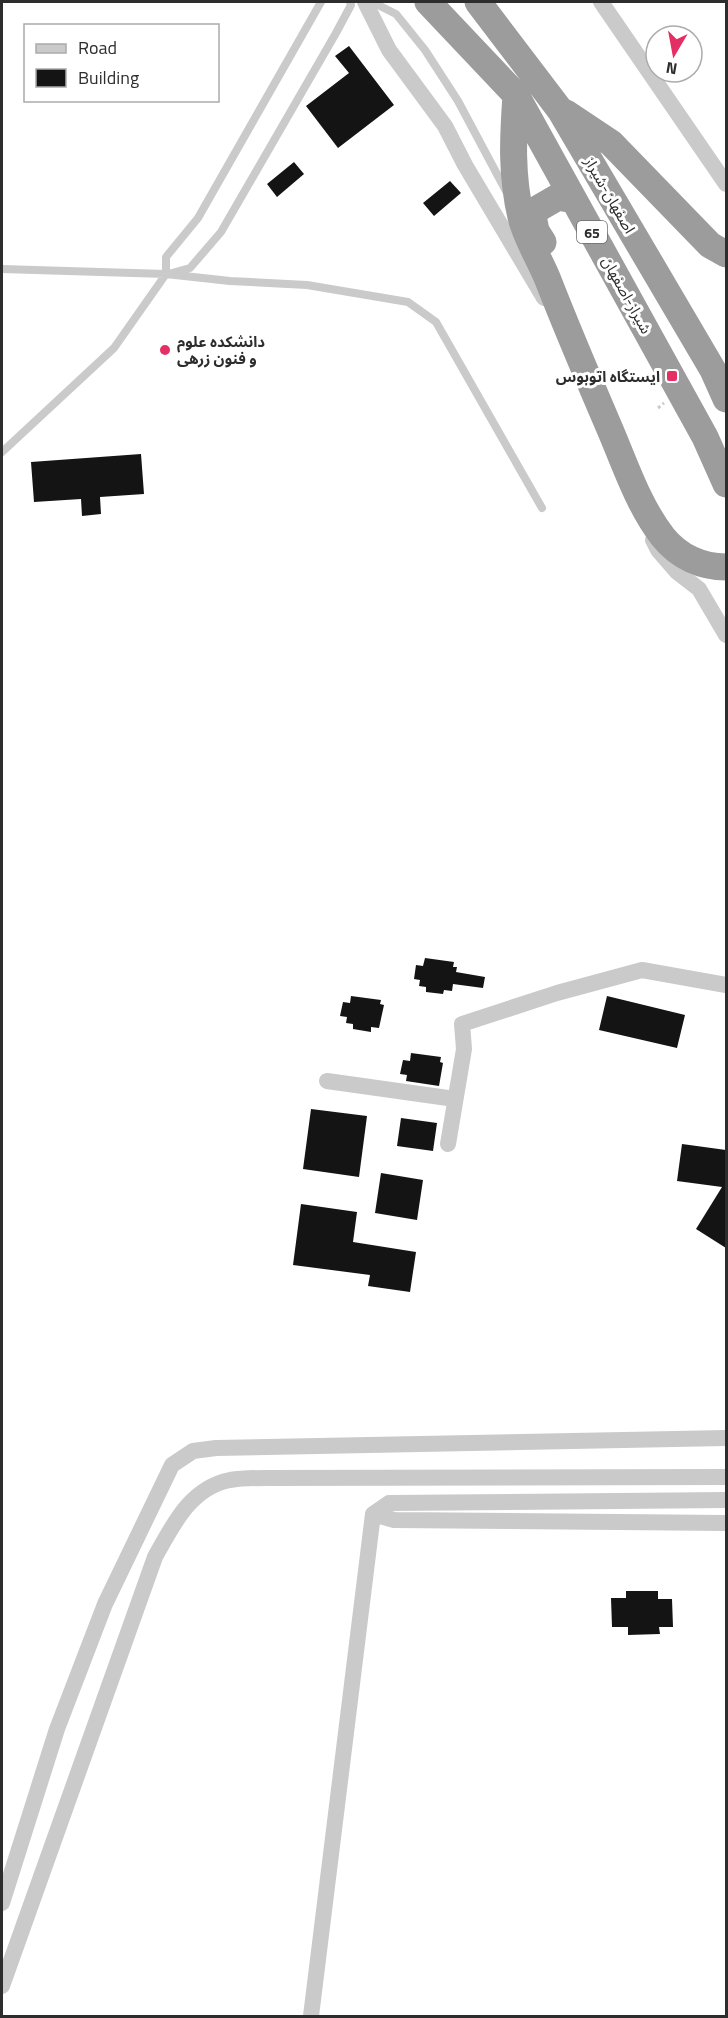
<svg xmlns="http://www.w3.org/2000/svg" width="728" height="2018" viewBox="0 0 728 2018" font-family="'Titillium Web','Noto Sans Arabic',sans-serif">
<rect width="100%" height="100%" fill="#fff"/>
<path fill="#141414" d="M349 46 394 105 338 148 306 106 349 73 335 56Z
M294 162 304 174 277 197 267 184Z
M450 181 461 193 434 216 423 203Z
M141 454 144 494 100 497 101 514 82 516 81 499 34 502 31 462Z
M425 958 454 962 453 967H457L456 972 485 977 483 988 453 984 452 991 444 990 443 994 426 992V987L419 986 420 980 414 979 416 965 423 966Z
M351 996 381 1000 380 1004 384 1005 379 1028 371 1027V1032L353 1029V1024L346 1023 347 1017 340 1016 343 1002 350 1003Z
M607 996 685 1015 677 1048 599 1030Z
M411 1053 441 1057 440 1062 443 1063 439 1086 406 1081 407 1075 400 1074 403 1060 410 1061Z
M311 1109 367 1116 359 1177 303 1169Z
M401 1118 437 1123 433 1151 397 1146Z
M682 1144 726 1150V1248L696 1229 722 1187 677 1181Z
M381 1173 423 1180 417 1220 375 1213Z
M301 1204 357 1212 353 1242 416 1252 410 1292 368 1286 370 1275 293 1265Z
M626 1591H658V1599H672L673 1627H659L660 1634 628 1635V1627H612L611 1598H626Z"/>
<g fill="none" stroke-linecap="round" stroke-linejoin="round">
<path stroke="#cacaca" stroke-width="3" stroke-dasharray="3 3" stroke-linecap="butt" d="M658 408 664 403"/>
<path stroke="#cacaca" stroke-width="8" d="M366 2 378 5 396 14 425 50 458 101 506 191
M2 269 166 274 230 281 307 285 408 302 436 322 542 508
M172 273 190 268 221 232 336 33 351 5 350 2
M2 452 114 348 166 274V257L198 218 321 2"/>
<path stroke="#cacaca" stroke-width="16" d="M365 2 389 50 445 126 465 165 544 298
M601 2 726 184
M653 540 658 550 677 572 699 589 726 635
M327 1081 455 1099
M448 1144 464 1049 462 1024 557 993 642 970 726 985
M373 1514 394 1520 726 1523
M2 1903 57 1729 105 1604 172 1465 193 1451 216 1448 726 1438
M2 1986 155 1557C173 1525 190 1488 230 1480 242 1478 255 1478 267 1478L726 1477
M311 2016 373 1514 389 1503 726 1500"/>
<path stroke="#9c9c9c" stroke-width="27" d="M428 2 516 95 705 437 726 484
M478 2 560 110 713 370 726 399
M516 95C513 137 511 175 521 217 525 236 540 260 548 280 567 329 588 378 609 427 625 464 638 505 663 537 679 557 702 567 726 567
M566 113 611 143 710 245 726 254
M543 242 536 231 533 216 539 208 558 197 574 200"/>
</g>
<g fill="#e52f64" stroke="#fff" stroke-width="2">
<circle cx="165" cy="350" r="6"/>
<rect x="666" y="370" width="12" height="12" rx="3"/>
</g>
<g text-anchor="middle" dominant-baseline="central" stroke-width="6" stroke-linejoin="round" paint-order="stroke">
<rect fill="#fff" stroke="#6c6c6c" stroke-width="1.5" x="577" y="221" width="30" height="22" rx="4.5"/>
<g font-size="14" font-weight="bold" fill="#2d2d2d">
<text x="592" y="232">65</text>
</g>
<g font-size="15" fill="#2d2d2d" stroke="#fff">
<text transform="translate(610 195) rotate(60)">اصفهان-شیراز</text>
<text transform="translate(627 295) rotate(61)">شیراز-اصفهان</text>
</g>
<g font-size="15" font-weight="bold" fill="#2d2d2d" stroke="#fff" text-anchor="start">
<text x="177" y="341">دانشکده علوم<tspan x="177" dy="17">و فنون زرهی</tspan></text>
<text x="660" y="376" text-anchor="end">ایستگاه اتوبوس</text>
</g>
</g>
<rect width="728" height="2018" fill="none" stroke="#2d2d2d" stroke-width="6"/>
<rect x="24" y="24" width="195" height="78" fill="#ffffff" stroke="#ababab" stroke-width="1.5"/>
<rect x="36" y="44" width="30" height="9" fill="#cacaca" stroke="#ababab" stroke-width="1.5"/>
<text x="78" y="54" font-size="18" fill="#2d2d2d">Road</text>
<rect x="36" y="69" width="30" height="18" fill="#141414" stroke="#ababab" stroke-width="1.5"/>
<text x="78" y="84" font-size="18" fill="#2d2d2d">Building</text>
<g transform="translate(674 54) rotate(190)"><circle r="28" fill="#ffffff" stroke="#ababab" stroke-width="1.5"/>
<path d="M0-4.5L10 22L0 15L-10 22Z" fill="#e52f64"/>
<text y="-9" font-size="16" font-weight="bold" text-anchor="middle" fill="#2d2d2d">N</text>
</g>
</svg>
